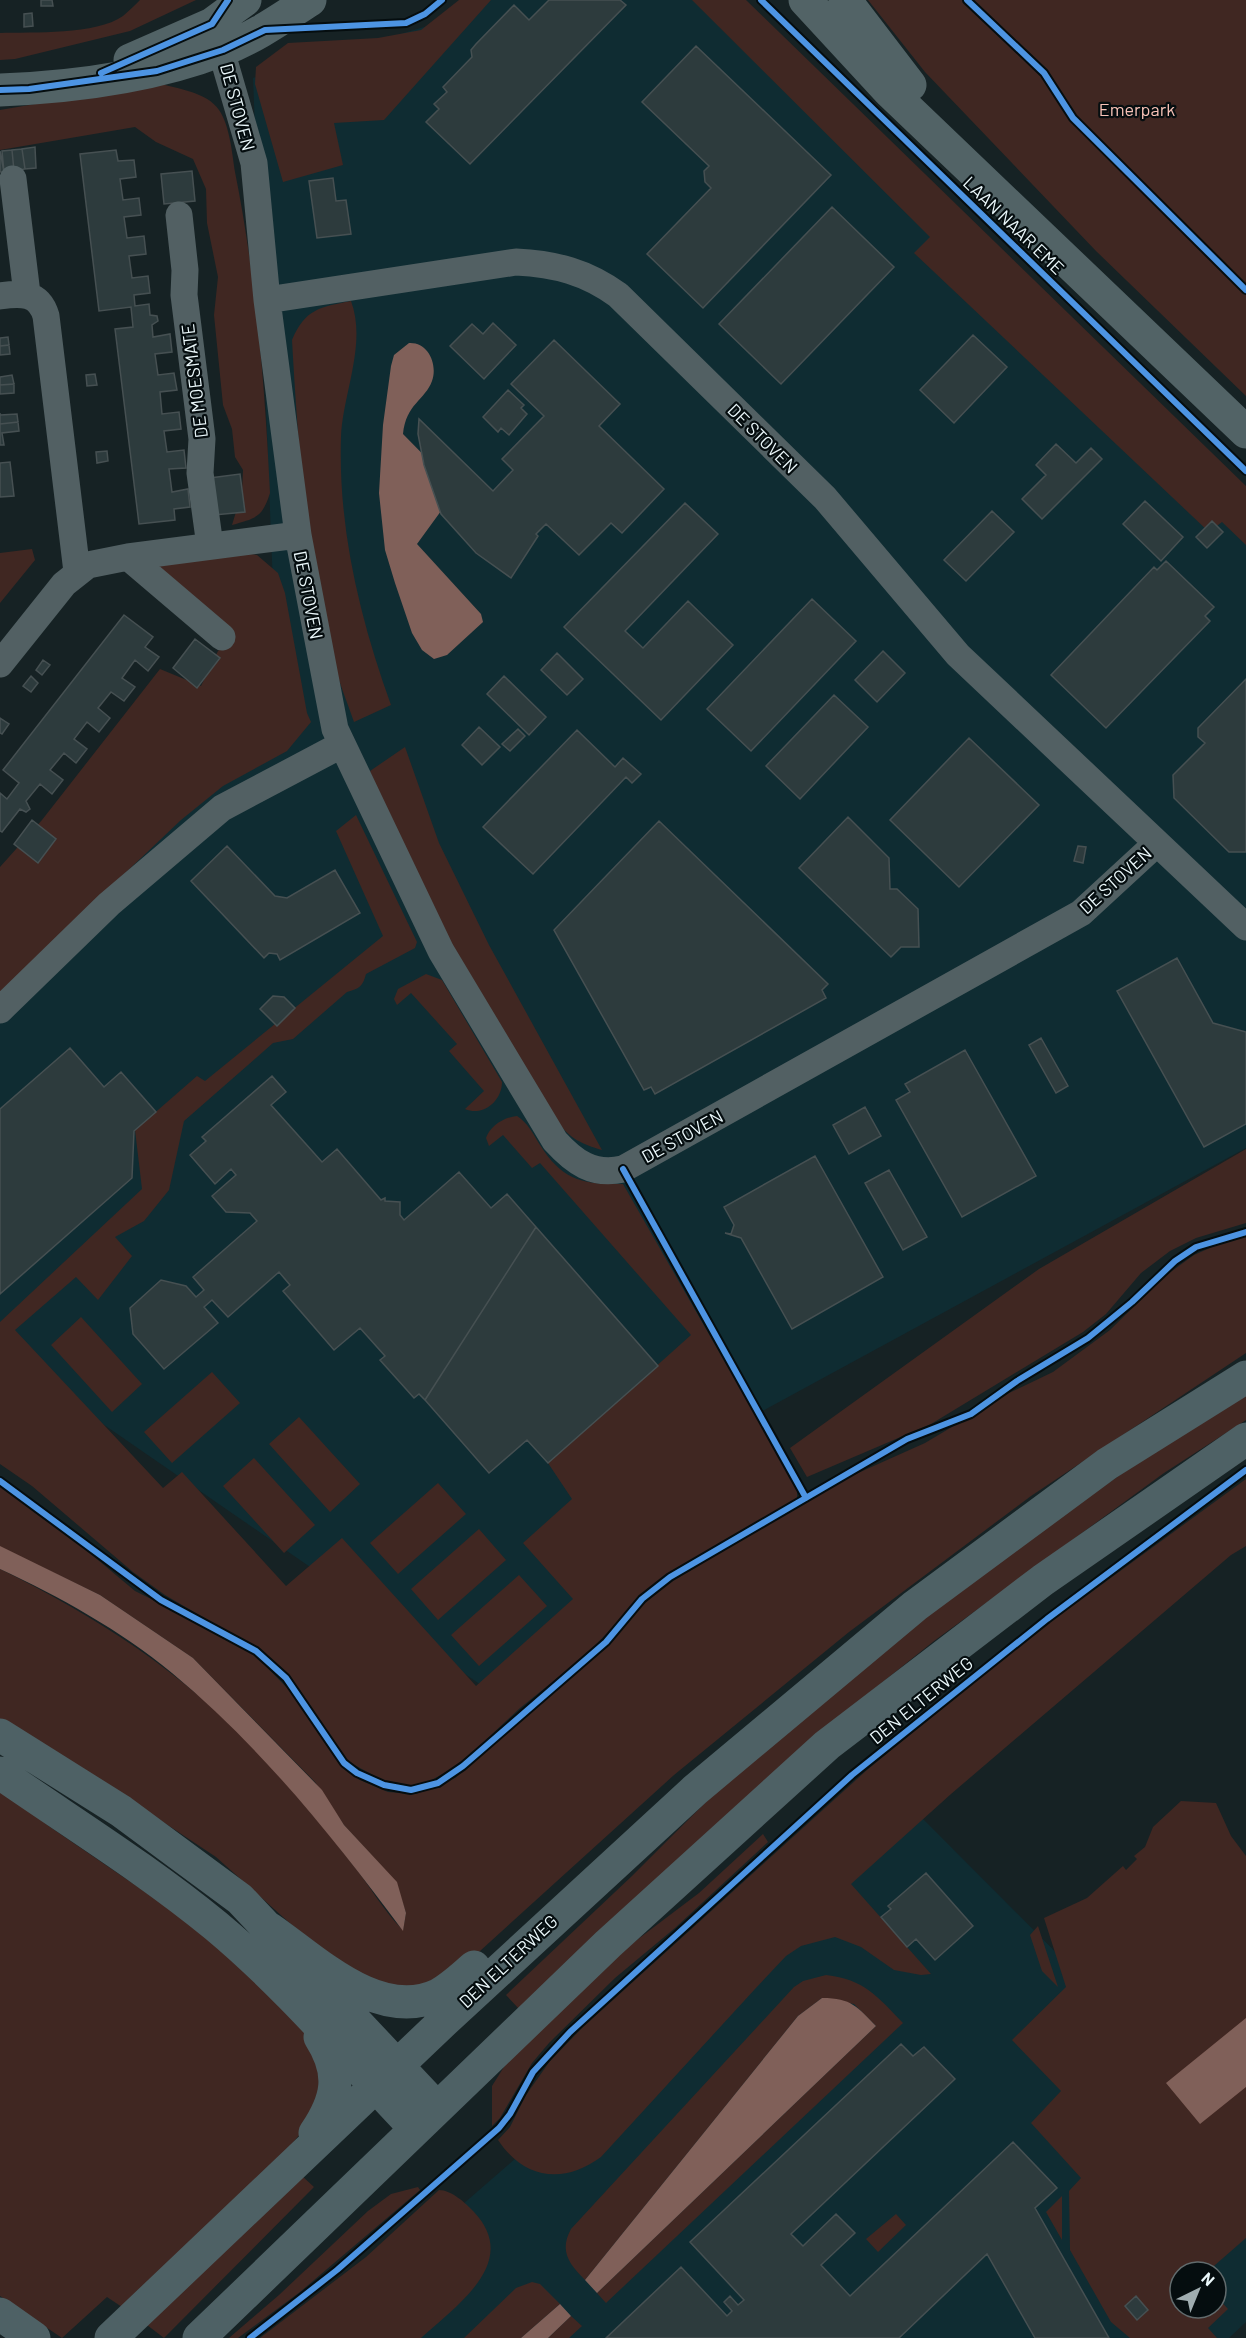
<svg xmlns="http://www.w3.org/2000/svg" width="1246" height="2338" viewBox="0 0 1246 2338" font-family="Barlow,sans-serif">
<rect width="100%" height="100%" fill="#162224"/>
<path fill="#0f2c32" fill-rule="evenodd" d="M471 0H696L1246 541V1148L755 1415 494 1694 0 1353V957L279 739 253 78 454 18Z
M915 1811 1246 2143V2322L1229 2338H309ZM1180 2272H1216V2308H1180Z"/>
<path fill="#402722" d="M140 0H196L130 31 15 59 0 60V33C33 32 96 35 123 16 129 11 135 5 140 0Z
M459 0H491L384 120 334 123 343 165 283 182 255 84 256 67 288 43 378 38 421 30Z
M692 0H746L1246 486V545L1222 522 1209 532 914 253 930 237Z
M868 0H1246V396L1096 251 925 72Z
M158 83C178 89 207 92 219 110 230 126 232 153 235 172 256 277 265 386 270 493 262 518 256 518 232 525L242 492 243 470 235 457 232 429 223 405 214 315 218 277 207 223 206 189 193 159 156 142 135 127 0 150V110Z
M351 301C367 344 343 393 341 437 338 529 360 619 391 705L354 722C347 702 339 682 333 661 306 558 298 446 292 340 305 309 320 307 351 301Z
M32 549 35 560 0 603V553Z
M244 553 257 555 278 573 285 593 307 713 311 722 287 751 223 786 181 820 0 992V867L42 820 160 669 201 686 218 651 229 640 155 570V560Z
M405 747 439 843 489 945 602 1150C582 1144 570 1139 558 1122 492 1014 410 890 370 771Z
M356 815 417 942 415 948 366 974C363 986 359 989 347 992L293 1039 273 1043 184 1121 169 1190 144 1221 115 1237 132 1256 98 1300 76 1277 15 1330 163 1488 182 1472 286 1586 342 1538 476 1686 573 1599 523 1543 572 1499 548 1463 691 1335 540 1163 532 1168 503 1135 489 1146 486 1138C490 1126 504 1117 517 1116 528 1123 533 1134 540 1145 562 1180 583 1185 623 1184L797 1488V1499L652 1586 585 1656 520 1708 459 1765 428 1782 413 1786 384 1781 349 1762 337 1749 300 1690 266 1654 165 1595 133 1572 32 1486 0 1464V1322L142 1189 135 1130 197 1076 205 1081 383 936 336 831Z
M426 974 442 980 502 1082C502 1101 483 1117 465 1109L484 1091 449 1051 457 1044 411 993 397 1005 394 999 398 989Z
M1246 1149V1223L1196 1238 1170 1251 1141 1273 1106 1314 1083 1332 931 1424 807 1477 790 1448 1039 1269Z
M1246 1235V1353L1031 1496 849 1632 674 1775 469 1961 431 1988 386 1991 332 1961 216 1857 136 1804 0 1721V1569C101 1619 189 1676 265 1760 295 1794 326 1829 353 1865 370 1886 384 1912 403 1930L406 1913 396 1882 344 1825 315 1782 193 1658 100 1595 0 1547V1478L135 1591 228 1637 254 1654 290 1691 335 1758 360 1780 388 1792 416 1794 455 1778 592 1658 653 1595 671 1582 800 1505 829 1486 925 1443 1009 1393 1053 1372 1110 1330 1165 1276 1194 1255 1232 1238Z
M81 1317 142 1384 112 1412 51 1345Z
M212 1372 240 1403 172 1463 144 1432Z
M1246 1387V1420L1164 1473 934 1641 824 1729 519 2009 506 1995 632 1876 710 1798 951 1593Z
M299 1417 360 1484 330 1512 269 1444Z
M254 1458 315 1525 284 1553 223 1486Z
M1246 1479V1546L1231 1555 951 1794 851 1884 931 1974 921 1975 894 1970 861 1947 835 1937 801 1946 786 1956 755 1989 601 2157C563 2185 524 2179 498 2140L510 2127 526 2095 550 2061 582 2028 867 1770 1011 1651Z
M438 1483 466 1514 398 1574 370 1543Z
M479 1529 506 1560 438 1620 411 1589Z
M519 1575 547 1606 479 1666 451 1635Z
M0 1787 50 1827 192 1924 283 2008 309 2038 323 2084 307 2126 290 2146 122 2307 107 2297 62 2338 0 2296Z
M1181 1801 1216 1803 1231 1836 1246 1856V2238L1207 2272H1180V2308H1216V2296L1228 2309 1208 2328 1217 2338H1130L1111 2322 1070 2250 1069 2191 1081 2178 1031 2123 1061 2091 1012 2040 1066 1987 1044 1918 1087 1898 1123 1866 1126 1870 1137 1859 1134 1856 1145 1847 1153 1827Z
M763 1834 768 1842 675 1928 615 1978 549 2043 532 2063 500 2118 492 2126V2086L512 2054 621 1952 699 1893Z
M1038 1926 1058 1987 1042 1971 1030 1935Z
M826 1975C864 1979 878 1997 903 2023L606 2303 597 2293 876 2026 854 2004 822 1998 798 2016 585 2280C569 2264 559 2251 571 2229L794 1987 803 1981Z
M301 2175 314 2187 164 2338 147 2325Z
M418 2187 420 2190 300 2292 238 2338H229L279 2295 368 2211 391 2194Z
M439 2190C451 2190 466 2203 474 2212 521 2262 457 2305 421 2338H260L366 2257Z
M1062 2196V2240L1046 2212Z
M896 2214 906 2225 878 2252 866 2239Z
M532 2282 540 2284 560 2304 521 2338H464L516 2288Z
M571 2316 582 2326 569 2338H548Z"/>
<path fill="#806059" d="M409 343C428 342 438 364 432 381 425 400 406 404 403 434L457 489 417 544 481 614 483 622 447 655 434 659 422 650 412 633 395 583 385 550 379 493 383 425 391 366 394 355Z
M0 1546 100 1595 193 1658 322 1790 344 1825 397 1882 406 1913 403 1931C334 1838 261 1747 172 1673 120 1630 60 1597 0 1569Z
M822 1998C852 1998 857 2007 876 2026L597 2293 585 2280 798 2016Z
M1246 2018V2087L1200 2124 1166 2083Z
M560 2304 571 2316 548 2338H521Z"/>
<path fill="#2d3b3d" stroke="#465052" stroke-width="1.5" d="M41 0H52L53 6H41Z
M549 0H620L626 5 470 164 426 122 439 109 434 104 447 92 443 87 472 57 471 50 476 44 514 5 529 20Z
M32 13 33 26 24 27V14Z
M696 46 831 175 703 308 647 254 711 188 705 182 704 171 709 166 642 102Z
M35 147 36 168 25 169 22 149Z
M22 149 25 169 14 171 12 150Z
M12 150 14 171 4 172 2 151Z
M116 150 118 161 134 160 136 177 120 179 123 200 139 198 141 215 124 217 127 238 144 236 146 254 129 256 132 278 148 276 150 293 134 295 135 306 149 304 150 315 157 316 158 321 152 325 153 337 170 334 172 352 155 354 158 375 174 373 177 390 160 392 162 414 179 412 181 429 164 431 167 452 184 450 186 468 169 469 172 492 188 489 190 507 174 509 175 520 139 524 115 329 133 327 131 307 99 311 80 154Z
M0 151 4 172H0Z
M192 171 195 201 164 204 161 174Z
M333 178 336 201 346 200 351 234 317 238 309 181Z
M832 207 894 267 781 384 719 324Z
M493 323 516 345 484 379 450 346 472 324 483 334Z
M973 335 1007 367 954 423 920 390Z
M8 337 9 345 0 346V338Z
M554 340 620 404 599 426 664 489 622 533 611 523 579 555 546 524 536 534 538 536 511 578 476 553 441 514 424 465 418 434 419 419 493 491 513 470 502 459 544 416 511 384Z
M9 345 10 354 0 355V346Z
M95 374 97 385 87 386 86 375Z
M12 375 14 384 0 385V377Z
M14 384V393L0 394V385Z
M508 390 524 405 521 408 527 414 509 435 501 428 498 432 483 417Z
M0 413V415L17 414 18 422 0 424Z
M18 422 19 431 2 433 4 445H0V424Z
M1056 444 1076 463 1091 448 1102 459 1042 519 1022 499 1046 475 1036 465Z
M107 451 108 461 97 463 96 452Z
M10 462 14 496 0 497V463Z
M240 474 245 512 214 515 210 478Z
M1145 501 1183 537 1161 561 1123 524Z
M685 503 718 534 625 631 643 648 688 601 733 645 661 720 564 627Z
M992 511 1014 532 966 581 944 560Z
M1212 521 1223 532 1207 548 1196 537Z
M1166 561 1214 607 1205 616 1210 621 1106 728 1051 675 1154 567 1157 570Z
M812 599 856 641 751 751 707 709Z
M124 615 153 637 145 647 159 657 148 671 135 660 122 678 135 687 124 701 111 692 98 708 110 718 99 732 87 722 74 739 87 749 76 763 64 753 50 770 63 780 52 794 40 784 26 801 30 809 26 812 20 809 2 832 0 831V793L7 799 19 783 3 770Z
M195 639 220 658 197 688 173 668Z
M883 651 905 673 877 702 855 680Z
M557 653 583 679 567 695 541 670Z
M43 660 50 665 42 675 36 670Z
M31 676 38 683 31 692 23 686Z
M504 676 546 717 529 735 487 694Z
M1246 679V852H1229L1174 798 1173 775 1205 743 1198 737V728Z
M834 695 868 727 800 799 766 766Z
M0 718 9 724 2 734 0 733Z
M479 727 500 747 482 765 462 745Z
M518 729 525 736 510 751 502 744Z
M577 730 615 767 623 758 641 774 632 783 626 777 533 874 483 827Z
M969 738 1039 805 959 887 890 820Z
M848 817 889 858 890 889H897L918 909 919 947H901L891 957 799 868Z
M32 820 56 839 38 863 14 844Z
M659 821 828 984 822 990 826 998 655 1094 651 1087 644 1090 554 930Z
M227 846 275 896 287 898 335 870 360 913 280 960 277 954 269 953 264 958 191 881Z
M1078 846 1086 847 1083 863 1074 861Z
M1177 958 1213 1023 1246 1032V1124L1204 1147 1117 991Z
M273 996 284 997 295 1008 277 1026 260 1009Z
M1041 1038 1068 1086 1056 1093 1029 1045Z
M70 1048 104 1087 121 1072 156 1112 134 1131 132 1178 0 1294V1109Z
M965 1050 1036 1176 962 1217 896 1100 910 1092 905 1084Z
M272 1076 286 1092 271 1105 322 1162 337 1149 381 1200 385 1198V1201L400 1202V1215L404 1220 459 1172 491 1208 507 1194 536 1227 425 1400 419 1394 414 1398 380 1360 385 1356 360 1328 334 1350 283 1291 290 1285 279 1272 228 1317 212 1300 204 1307 218 1323 164 1369 133 1334 130 1308 161 1280 186 1286 196 1297 204 1290 193 1277 257 1221 250 1213 226 1212 212 1196 236 1175 231 1169 215 1184 190 1155 206 1141 202 1137Z
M865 1107 881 1136 849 1154 833 1125Z
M815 1156 883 1277 792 1329 741 1238 725 1233 731 1234 734 1225 724 1207Z
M889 1170 927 1237 903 1250 865 1183Z
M536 1227 658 1366 548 1463 527 1440 489 1473 425 1400Z
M926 1873 973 1926 935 1960 916 1939 907 1947 881 1917 891 1909 888 1906Z
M901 2044 913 2056 924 2047 955 2079 791 2234 803 2246 836 2214 855 2233 821 2265 850 2296 1013 2142 1057 2188 1035 2208 1109 2338H1035L987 2254 899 2338H606L681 2267 727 2316 732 2311 724 2302 730 2296 738 2305 744 2300 690 2242Z
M1136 2296 1148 2310 1137 2320 1125 2306Z"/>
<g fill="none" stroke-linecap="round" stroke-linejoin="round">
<path stroke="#526063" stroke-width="27" d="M216 33 254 163 267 300 298 535 335 729 441 951 555 1141C574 1162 593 1176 623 1169L1081 913 1157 843
M13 179 27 294
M179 215 185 270 184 295 202 439 200 473 210 546
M0 296C21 293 39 292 46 316L77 572
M267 300 516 262C556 264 586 272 618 295L825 498 958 655 1246 927
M128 557 222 637
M0 664 64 584 88 565 128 557 298 535
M0 1010 109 904 222 808 341 745"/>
<path stroke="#526366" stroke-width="33" d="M805 0 889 91 1246 432
M845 0 910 85
M130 60 212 24 245 0
M0 90C74 87 153 77 222 50 254 38 282 18 310 0"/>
<path stroke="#4e6165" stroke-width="33" d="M0 1735 121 1811 240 1899 436 2107
M0 1773C72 1823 148 1870 216 1926 288 1986 350 2060 415 2128
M270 1929C315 1960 378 2023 438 1995 451 1988 463 1977 474 1967
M315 2133C338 2099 343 2073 320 2037
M0 2314 34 2338
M111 2338 442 2023 695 1790 915 1606 1107 1464 1246 1377
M199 2338 608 1944 827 1745 1043 1580 1246 1439"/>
<defs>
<path id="cycleway" d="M761 0 1246 471
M967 0 1044 73 1073 118 1246 290
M101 73 212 24 228 0
M0 90 29 89 157 71 223 50 265 30 406 23 425 14 442 0
M623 1169 806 1498
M0 1481 161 1600 256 1651 286 1678 344 1763 357 1773 384 1785 411 1790 438 1783 463 1766 606 1642 642 1599 670 1577 907 1439 971 1414 1017 1381 1088 1338 1132 1302 1175 1261 1196 1247 1246 1232
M250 2338 337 2270 499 2128 510 2114 533 2072 570 2032 852 1775 1047 1619 1246 1470"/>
</defs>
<use href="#cycleway" stroke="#050d0f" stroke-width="10"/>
<use href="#cycleway" stroke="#4d94e3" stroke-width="6"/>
</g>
<g text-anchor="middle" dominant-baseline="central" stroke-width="4.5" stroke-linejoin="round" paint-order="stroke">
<g font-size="18" fill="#ebf8fb" stroke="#050d0f">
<text transform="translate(238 107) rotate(75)">DE STOVEN</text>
<text transform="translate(1014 225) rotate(44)">LAAN NAAR EME</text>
<text transform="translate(194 381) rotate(-97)">DE MOESMATE</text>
<text transform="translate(763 438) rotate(45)">DE STOVEN</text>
<text transform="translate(309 595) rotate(79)">DE STOVEN</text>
<text transform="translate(1115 880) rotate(-42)">DE STOVEN</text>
<text transform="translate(682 1136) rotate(-29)">DE STOVEN</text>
<text transform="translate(921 1700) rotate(-39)">DEN ELTERWEG</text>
<text transform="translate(508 1961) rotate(-43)">DEN ELTERWEG</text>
</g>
<g font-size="18" fill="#f8c2b7" stroke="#050d0f">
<text x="1137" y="109">Emerpark</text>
</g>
</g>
<g transform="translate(1198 2290) rotate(43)"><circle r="28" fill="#050d0f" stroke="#616b6d" stroke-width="1.5"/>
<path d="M0-4.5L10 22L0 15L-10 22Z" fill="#a0adb0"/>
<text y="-9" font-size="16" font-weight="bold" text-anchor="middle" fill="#ebf8fb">N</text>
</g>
</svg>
